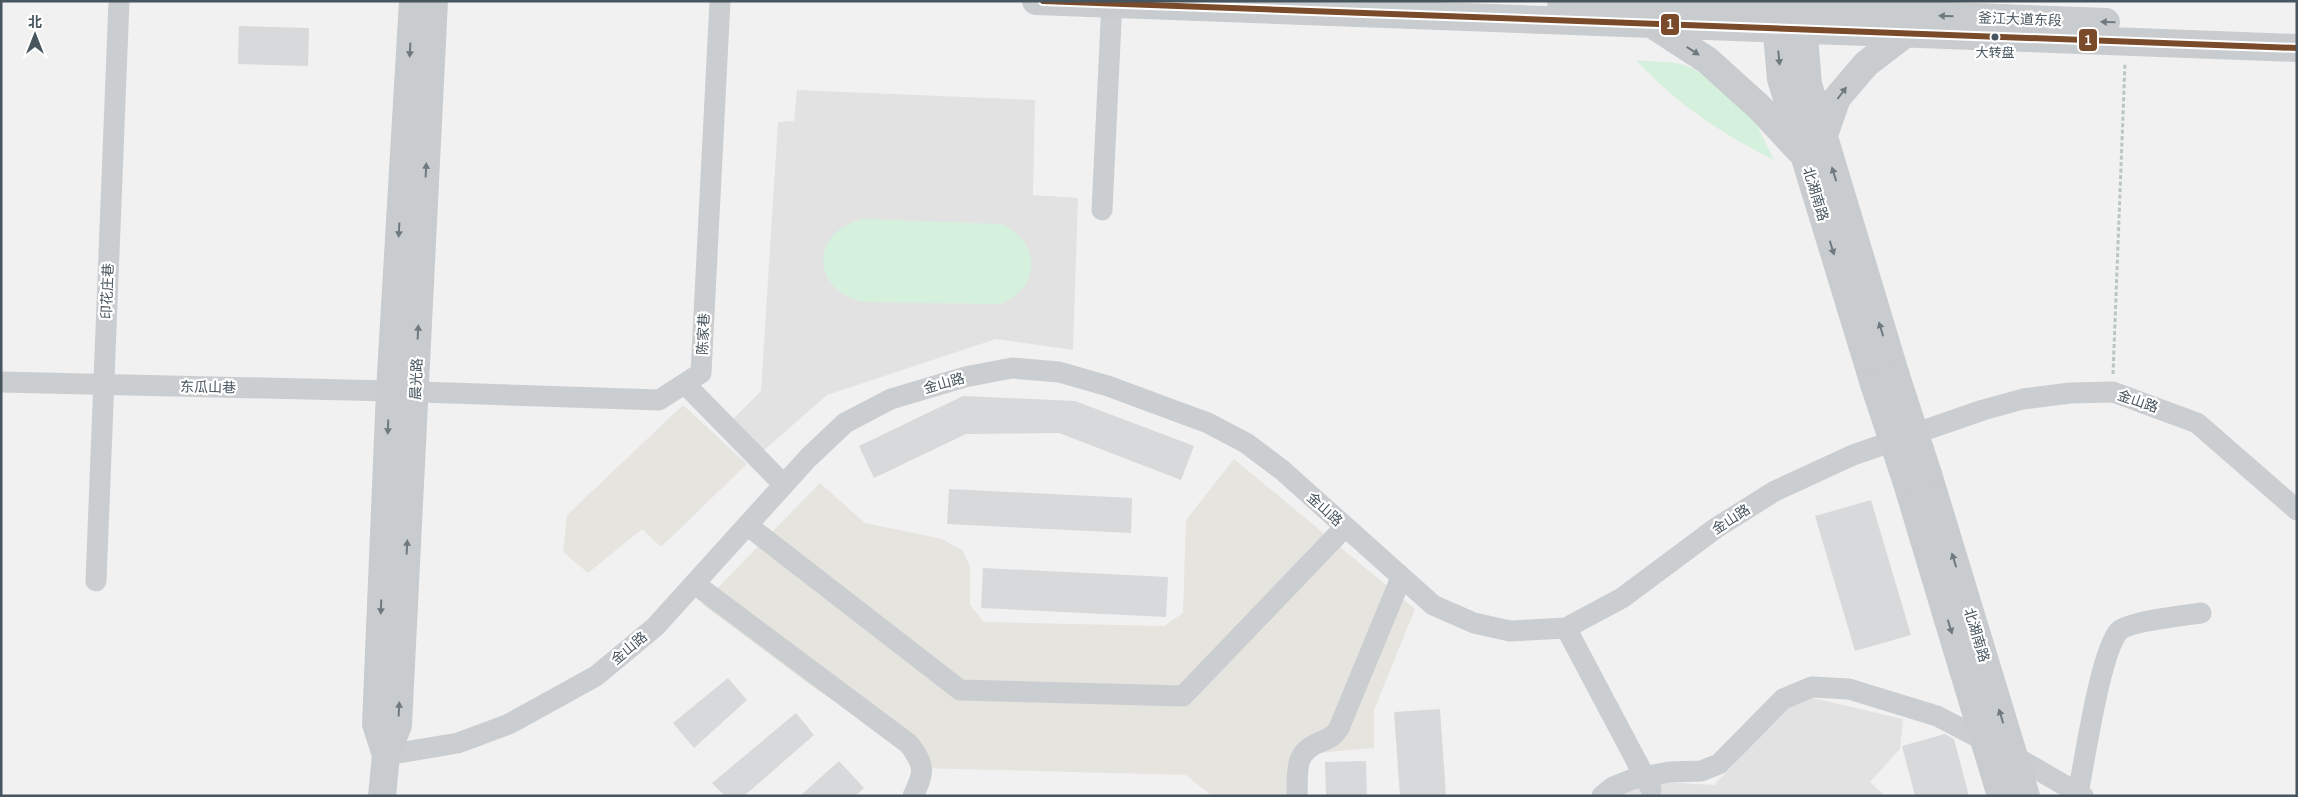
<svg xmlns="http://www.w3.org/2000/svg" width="2298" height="797" viewBox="0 0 2298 797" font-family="'Archivo Narrow','Noto Sans SC',sans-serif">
<rect width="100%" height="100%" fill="#f2f1f1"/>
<path fill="#e6e4df" d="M683 405 747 464 661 547 642 529 588 573 563 552 567 515Z
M1234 459 1415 609 1374 710V748L1307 754 1308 796H1212L1186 775 918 768 891 739 810 685 702 604 820 483 865 523 942 539 963 551 970 567V605L984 622 1164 626 1183 613 1186 520Z"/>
<path fill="#e3e2e3" d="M797 90 1035 100 1033 195 1078 198 1073 350 996 339 827 395 763 451 732 420 761 391 778 122 794 121Z
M1813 698 1903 719 1900 749 1870 782 1885 796H1593L1661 782 1714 785 1788 707Z"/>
<path fill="#d5f1de" d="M1636 60 1677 63 1695 69 1752 115 1774 160C1722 134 1675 103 1636 60Z
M864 219 1002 224C1042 244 1041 286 1001 304L863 302C809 289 811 230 864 219Z"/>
<path fill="#d8d9da" d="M239 26 309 28 308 66 238 64Z
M963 396 1075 401 1194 446 1181 480 1059 433 966 434 874 478 859 446Z
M949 489 1132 498 1131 533 947 524Z
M1871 500 1911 635 1855 651 1815 516Z
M983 568 1168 577 1166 617 981 608Z
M728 678 747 700 694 748 673 723Z
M1440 709 1446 796H1400L1394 712Z
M796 713 814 735 744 796H725L712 783Z
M1945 734 1954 739 1969 796H1915L1902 746Z
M839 761 864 788 855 796H800Z
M1366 761 1367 796H1326L1325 762Z"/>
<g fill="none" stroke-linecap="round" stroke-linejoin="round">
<path stroke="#b9c6c1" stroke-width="3" stroke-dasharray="4 2.5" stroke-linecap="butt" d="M2113 374 2125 63"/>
<path stroke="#cbced0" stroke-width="21" d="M1102 210 1112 1
M1 382 390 391 659 400 701 373 720 1
M685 384 784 485
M747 525 960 690 1183 696 1345 527
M96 581 119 1
M695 584 909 744C925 766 925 771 913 796
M1566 628 1638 764
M386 755 458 743 509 724 596 676 655 627 808 458 845 423 891 399 965 377 1012 368 1059 372 1108 386 1208 423 1246 443 1282 470 1433 605 1474 623 1510 631 1566 628 1622 598 1716 528 1775 491 1853 455 1983 410 2023 399 2070 393 2113 392 2197 423 2297 510
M2078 793C2085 760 2100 652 2119 631 2127 622 2186 615 2201 613
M1297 796C1298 771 1293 753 1320 742 1329 739 1334 736 1339 728L1401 578
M1602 796 1613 787 1633 779 1669 772 1701 771 1719 764 1783 699 1812 687 1849 689 1937 716 2014 756 2083 796"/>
<path stroke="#c8ccce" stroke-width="28" d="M1036 1 2297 48
M1561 1 2106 22
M1775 12 1781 79 1874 384
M1802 13 1808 84 1896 376
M1653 25 1707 60 1759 107 1800 151
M1823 138 1837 98 1866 64 1905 34
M1928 474 2026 796
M1906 480 2001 796
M386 755 376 724 390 391 413 1
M382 796 386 755 398 725 434 1"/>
<path stroke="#cbced0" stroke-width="21" d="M1638 764 1651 789"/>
<path stroke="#c8ccce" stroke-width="28" d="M1896 376 1928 474
M1874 384 1906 480"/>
<defs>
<path id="bus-1" d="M1043 1 2297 48"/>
</defs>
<use href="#bus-1" stroke="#fff" stroke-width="10"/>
<use href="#bus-1" stroke="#7a4b2a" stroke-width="6"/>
</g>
<defs><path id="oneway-solid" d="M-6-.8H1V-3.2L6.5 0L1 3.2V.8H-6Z" transform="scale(1.25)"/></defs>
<g fill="#6e7980">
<use href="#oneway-solid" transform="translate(1946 16) rotate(-178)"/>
<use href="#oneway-solid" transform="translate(2108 22) rotate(-178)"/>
<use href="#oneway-solid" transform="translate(410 50) rotate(93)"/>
<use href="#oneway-solid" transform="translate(1693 51) rotate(33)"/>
<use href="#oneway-solid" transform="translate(1779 58) rotate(84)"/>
<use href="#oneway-solid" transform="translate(1842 93) rotate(-53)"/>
<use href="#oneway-solid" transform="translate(426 170) rotate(-87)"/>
<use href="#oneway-solid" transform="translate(1834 174) rotate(-107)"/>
<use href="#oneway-solid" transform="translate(399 230) rotate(93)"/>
<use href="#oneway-solid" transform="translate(1832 248) rotate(73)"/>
<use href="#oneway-solid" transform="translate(1881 329) rotate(-107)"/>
<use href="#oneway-solid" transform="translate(418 332) rotate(-87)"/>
<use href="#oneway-solid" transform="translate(388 427) rotate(92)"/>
<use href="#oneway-solid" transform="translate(407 547) rotate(-87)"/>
<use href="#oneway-solid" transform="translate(1954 560) rotate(-107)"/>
<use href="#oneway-solid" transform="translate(381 607) rotate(92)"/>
<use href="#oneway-solid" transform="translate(1950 627) rotate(73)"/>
<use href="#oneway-solid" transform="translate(399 709) rotate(-87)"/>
<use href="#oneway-solid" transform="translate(2001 716) rotate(-107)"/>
</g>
<circle fill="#47555f" stroke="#fff" stroke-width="2" cx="1995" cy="37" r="4.5"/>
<g text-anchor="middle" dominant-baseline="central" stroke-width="4.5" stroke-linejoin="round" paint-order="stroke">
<g font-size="13" fill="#47555f" stroke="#fff">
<text x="1995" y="52">大转盘</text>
</g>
<g font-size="14" fill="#47555f" stroke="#fff">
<text transform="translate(2020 19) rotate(2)">釜江大道东段</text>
<text transform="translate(1816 194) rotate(73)">北湖南路</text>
<text transform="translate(107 291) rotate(-88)">印花庄巷</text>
<text transform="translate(703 334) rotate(-87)">陈家巷</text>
<text transform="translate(416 379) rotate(-87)">晨光路</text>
<text transform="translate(944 383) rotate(-16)">金山路</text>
<text transform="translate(208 387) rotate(1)">东瓜山巷</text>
<text transform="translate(2138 401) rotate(19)">金山路</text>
<text transform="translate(1325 509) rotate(42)">金山路</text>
<text transform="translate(1731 519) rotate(-33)">金山路</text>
<text transform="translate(1977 635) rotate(73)">北湖南路</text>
<text transform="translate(629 648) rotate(-40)">金山路</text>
</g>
</g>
<g stroke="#fff" stroke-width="2">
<rect x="1660" y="13" width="20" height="23" rx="5" fill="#7a4b2a"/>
<rect x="2078" y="28" width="20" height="24" rx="5" fill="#7a4b2a"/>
</g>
<g font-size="14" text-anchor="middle" font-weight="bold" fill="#fff">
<text x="1670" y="29">1</text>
<text x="2088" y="45">1</text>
</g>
<rect width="2298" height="797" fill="none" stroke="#47555f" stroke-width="5"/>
<g transform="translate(35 35)" stroke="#ffffff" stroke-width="4" paint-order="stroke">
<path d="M0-4L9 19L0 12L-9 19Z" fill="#47555f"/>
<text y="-8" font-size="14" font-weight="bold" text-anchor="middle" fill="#47555f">北</text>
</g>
</svg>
